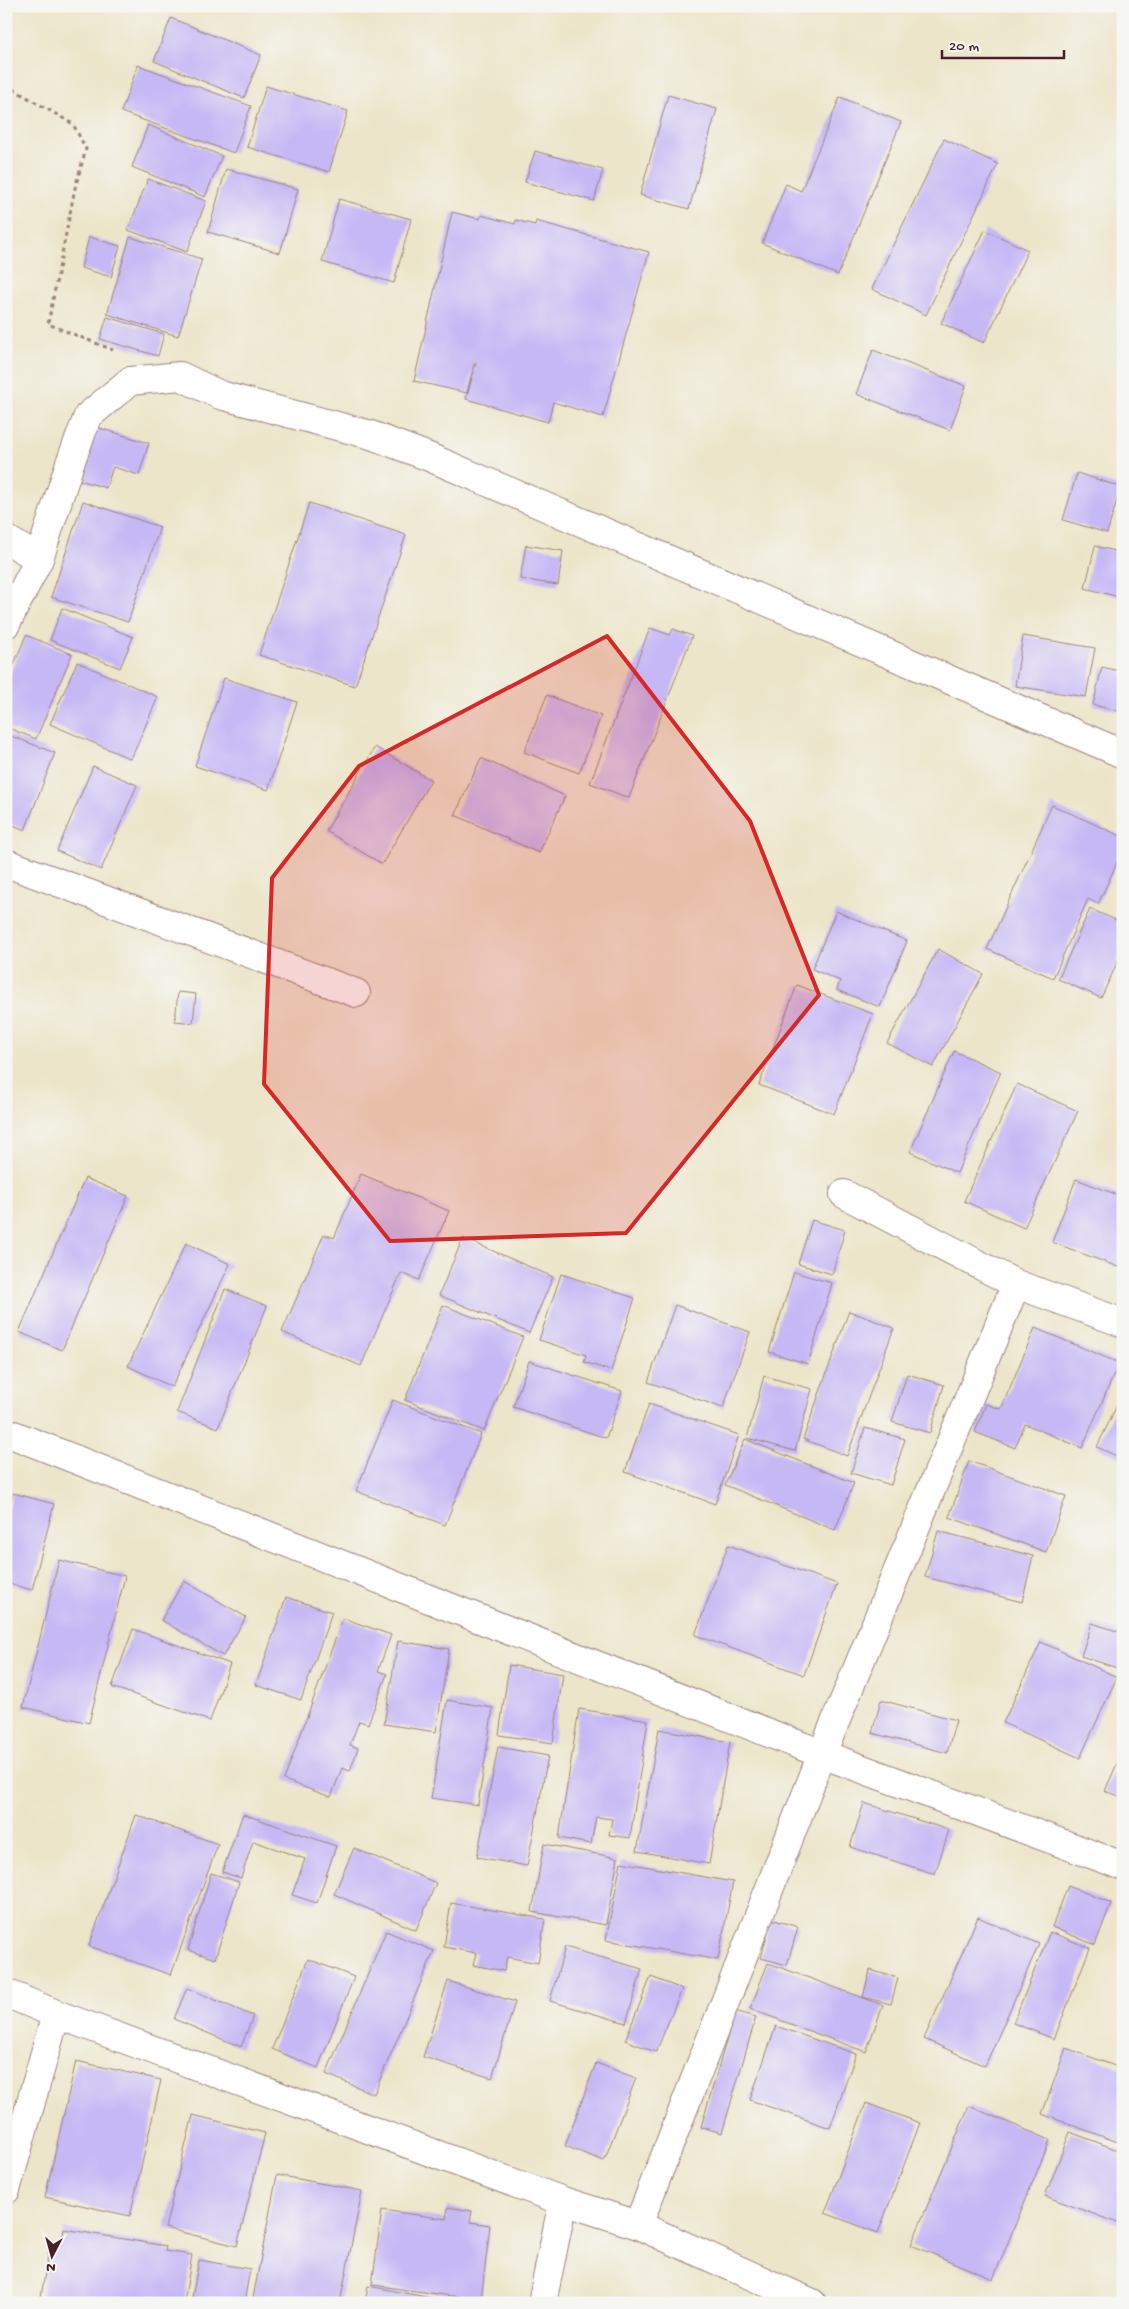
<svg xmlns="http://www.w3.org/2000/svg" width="1129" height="2309" viewBox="0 0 1129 2309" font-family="'Gochi Hand',sans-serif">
<rect width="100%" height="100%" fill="#f6f6f2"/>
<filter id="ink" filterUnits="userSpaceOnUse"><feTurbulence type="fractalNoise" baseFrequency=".02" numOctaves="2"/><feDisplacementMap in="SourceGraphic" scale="10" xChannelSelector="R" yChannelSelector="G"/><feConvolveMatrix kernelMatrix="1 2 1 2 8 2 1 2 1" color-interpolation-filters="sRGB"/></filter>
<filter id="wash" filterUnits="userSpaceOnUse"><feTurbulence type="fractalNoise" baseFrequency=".0096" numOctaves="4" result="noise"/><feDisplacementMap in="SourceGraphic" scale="20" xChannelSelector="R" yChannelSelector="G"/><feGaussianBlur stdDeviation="1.12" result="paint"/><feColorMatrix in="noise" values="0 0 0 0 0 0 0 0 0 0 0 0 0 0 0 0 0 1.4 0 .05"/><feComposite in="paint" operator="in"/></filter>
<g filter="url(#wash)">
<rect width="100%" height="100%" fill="#ece5c9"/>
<g id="blocks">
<path fill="#c6b7f5" d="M1094 6H1104L1100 11Z
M171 18 261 55 244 98 154 61Z
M138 65 251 106 234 153 121 112Z
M266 86 348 111 329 172 247 147Z
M668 95 717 109 689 209 640 195Z
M840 97 901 122 838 275 762 243 786 184 801 191Z
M148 125 222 156 205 197 132 167Z
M944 139 998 164 926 315 872 289Z
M535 151 603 170 594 201 525 182Z
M226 169 298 189 280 253 208 232Z
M148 179 206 201 187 252 128 230Z
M339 199 411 219 394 283 322 262Z
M452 212 480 219 481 215 515 224 516 220 535 225 536 221 649 252 603 417 553 402 548 422 466 399 476 364H474L467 393 414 381Z
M985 230 1028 250 984 343 941 323Z
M89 237 120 246 111 277 81 268Z
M130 237 202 259 178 336 107 314Z
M107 317 164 334 158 356 100 339Z
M873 350 966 386 950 430 856 394Z
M96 427 149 443 139 475 113 467 106 488 79 480Z
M1077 473 1121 487 1107 533 1063 520Z
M83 501 160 527 128 622 51 597Z
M309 503 406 535 355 686 259 655Z
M526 545 563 551 558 585 520 579Z
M1095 546 1123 553V598L1085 588Z
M62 608 133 637 120 668 50 640Z
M650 628 670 635 673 629 692 636 629 798 590 783Z
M26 635 72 654 36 739 6 727V684Z
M1023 636 1095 648 1086 697 1015 686Z
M77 662 158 697 131 759 50 724Z
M1102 667 1123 672V712L1093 705Z
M224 678 297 702 268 790 195 766Z
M547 695 601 716 579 773 524 752Z
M6 734 55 753 25 830 6 822Z
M375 747 431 780 382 864 326 831Z
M481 758 565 796 539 853 455 815Z
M93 766 137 785 101 870 57 851Z
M1052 805 1123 837V850L1098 904 1088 899 1053 978 987 949Z
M1090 909 1123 923V950L1101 998 1058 979Z
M836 911 907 941 880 1007 837 990 840 981 812 969Z
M938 949 983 974 933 1067 887 1043Z
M797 985 873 1014 834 1114 759 1085Z
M178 992 196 994 193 1023 175 1021Z
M954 1051 1001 1072 957 1173 910 1152Z
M1017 1084 1078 1111 1024 1228 964 1201Z
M361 1174 449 1211 419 1280 401 1273 361 1366 282 1332 324 1234 334 1238Z
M85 1178 128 1196 62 1350 19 1332Z
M1076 1179 1123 1197V1269L1052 1242Z
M812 1220 845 1230 832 1274 798 1264Z
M463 1238 553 1277 529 1333 439 1295Z
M186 1243 230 1264 172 1387 128 1366Z
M794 1272 832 1283 808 1364 769 1352Z
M561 1274 635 1298 611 1371 584 1362 586 1355 539 1340Z
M225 1289 267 1306 218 1428 177 1412Z
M443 1305 523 1337 484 1431 405 1400Z
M675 1305 750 1332 723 1408 648 1382Z
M849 1311 894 1328 847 1456 803 1439Z
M1035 1328 1119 1363 1082 1448 1025 1424 1015 1448 975 1432 986 1404 1001 1409Z
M529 1361 622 1391 606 1438 513 1407Z
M907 1374 944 1385 930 1433 892 1422Z
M764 1376 812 1389 795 1451 747 1438Z
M1120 1399 1123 1400V1459L1097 1447Z
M393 1400 481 1434 445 1525 356 1491Z
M649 1404 739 1435 715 1504 625 1472Z
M865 1428 905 1439 891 1485 851 1473Z
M745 1439 854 1483 835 1530 725 1485Z
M969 1461 1066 1496 1046 1552 949 1517Z
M13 1493 54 1504 32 1590 6 1583V1519Z
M938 1531 1033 1556 1022 1602 925 1577Z
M728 1545 837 1584 804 1675 695 1635Z
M59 1560 125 1576 89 1723 23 1707Z
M184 1581 246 1617 223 1656 161 1620Z
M286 1597 332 1612 301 1700 256 1685Z
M343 1618 391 1635 378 1671 387 1674 368 1724 359 1721 350 1745 358 1748 350 1771 342 1768 331 1797 284 1780Z
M1092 1623 1123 1633V1670L1081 1656Z
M133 1629 230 1664 210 1721 112 1687Z
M398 1641 449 1649 436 1732 384 1724Z
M1041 1642 1117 1677 1080 1758 1003 1723Z
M509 1665 563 1674 553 1743 499 1735Z
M447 1700 493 1708 478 1805 431 1798Z
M881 1700 956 1720 947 1753 872 1733Z
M579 1709 648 1720 630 1838 609 1835 612 1819 596 1817 591 1844 559 1838Z
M659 1729 730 1742 709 1864 637 1851Z
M498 1747 548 1756 527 1866 477 1857Z
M1123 1750V1798L1105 1791Z
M864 1803 949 1830 935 1874 850 1847Z
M243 1814 336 1846 317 1903 292 1895 305 1859 253 1841 241 1878 222 1872Z
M136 1815 218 1844 171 1975 89 1946Z
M544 1844 618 1858 606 1925 532 1912Z
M354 1848 436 1883 416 1930 334 1894Z
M621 1862 733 1882 718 1960 606 1940Z
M211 1873 239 1882 215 1959 188 1950Z
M1068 1886 1111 1903 1095 1945 1052 1927Z
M451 1903 545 1919 538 1963 507 1957 504 1971 473 1965 476 1953 444 1947Z
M978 1917 1039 1944 985 2066 924 2039Z
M771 1919 798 1927 787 1965 761 1958Z
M386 1931 434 1951 374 2094 326 2074Z
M1050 1932 1090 1948 1054 2039 1013 2023Z
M565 1947 642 1969 626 2023 550 2001Z
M308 1959 354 1977 318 2068 272 2049Z
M768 1963 883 2005 866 2052 750 2009Z
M870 1970 898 1978 891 2004 863 1997Z
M651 1977 682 1989 656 2052 625 2040Z
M448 1981 515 2002 492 2078 423 2057Z
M187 1988 253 2016 241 2047 174 2019Z
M735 2011 756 2017 722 2133 701 2127Z
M776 2026 856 2054 830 2128 750 2100Z
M1066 2048 1123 2069V2144L1042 2114Z
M76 2061 161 2080 130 2216 45 2197Z
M596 2063 636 2078 604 2161 565 2146Z
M866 2103 920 2123 878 2233 825 2213Z
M969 2106 1050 2140 993 2279 911 2245Z
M193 2115 265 2133 237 2246 165 2228Z
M1070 2132 1123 2152V2225L1045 2196Z
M277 2175 362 2191 340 2303H252Z
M448 2207 472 2211 470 2222 490 2225 481 2300 372 2285 382 2210 446 2219Z
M64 2229 166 2246 165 2251 192 2255 184 2303H40L50 2243 61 2245Z
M199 2260 250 2269 244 2303H191Z
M368 2286 453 2302V2303H365Z"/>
</g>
</g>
<g filter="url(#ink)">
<use href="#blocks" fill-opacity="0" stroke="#9b827a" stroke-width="1"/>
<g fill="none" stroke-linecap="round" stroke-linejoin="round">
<defs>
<path id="minor" d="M6 539 39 559
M6 624 39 559 70 463 88 416 130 381 180 376 220 395 371 435 429 457 1123 754
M6 863 356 993
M844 1194 1016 1284 1123 1323
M6 1432 822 1754 1123 1866
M6 1993 56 2014 563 2201 638 2225 812 2303
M6 2190 56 2014
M638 2225 822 1754 1016 1284
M542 2303 563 2201"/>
</defs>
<use href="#minor" stroke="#9b827a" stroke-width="30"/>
<path stroke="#9b827a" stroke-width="3" stroke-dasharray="4 4" stroke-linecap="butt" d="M6 85 73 124 86 149 75 188 48 324 113 350"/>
<use href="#minor" stroke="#fff" stroke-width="28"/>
</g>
</g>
<path fill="#d62828" fill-opacity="0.2" stroke="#d62828" stroke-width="4" stroke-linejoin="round" d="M607 636 750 821 819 995 626 1233 390 1241 264 1084 272 878 359 766Z"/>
<rect width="1129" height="2309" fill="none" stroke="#f6f6f2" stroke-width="25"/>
<g transform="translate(52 2256) rotate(186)" stroke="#f6f6f2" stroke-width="4" paint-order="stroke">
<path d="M0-4L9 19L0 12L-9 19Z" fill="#4a1f2b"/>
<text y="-8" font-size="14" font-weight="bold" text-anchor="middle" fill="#4a1f2b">N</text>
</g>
<path d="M942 50v8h122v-8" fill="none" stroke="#4a1f2b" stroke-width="2.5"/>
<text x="949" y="50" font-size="15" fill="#4a1f2b" stroke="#f6f6f2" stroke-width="4" paint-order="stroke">20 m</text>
</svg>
